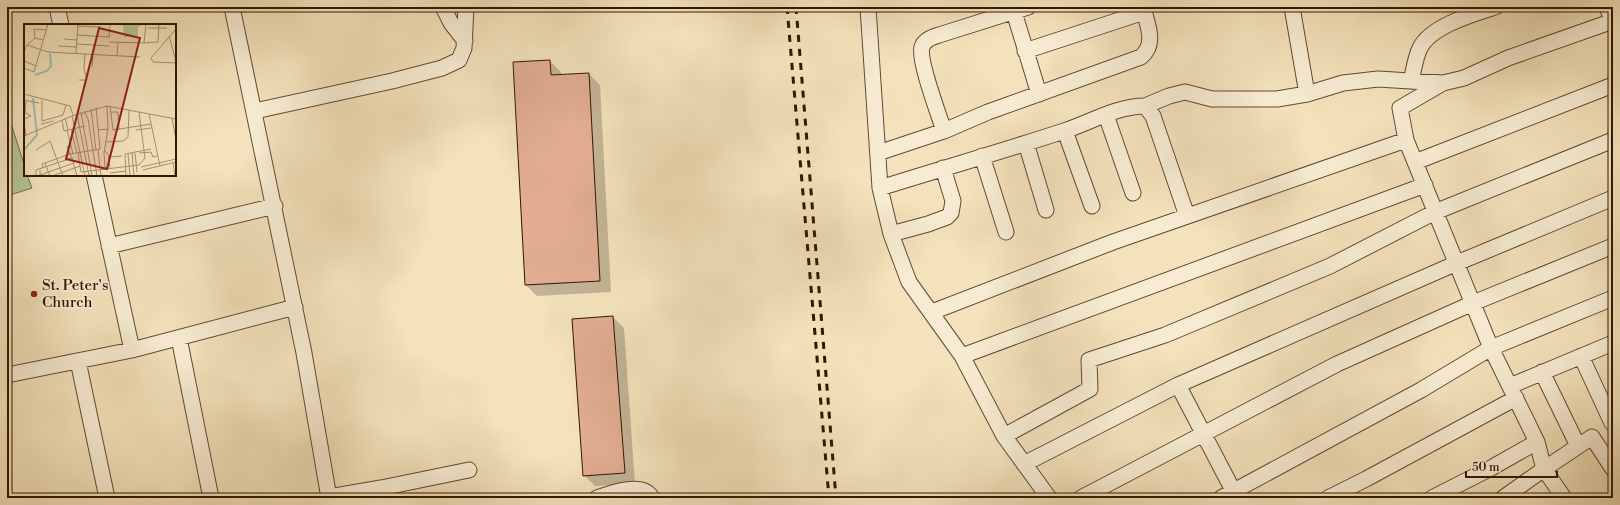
<svg xmlns="http://www.w3.org/2000/svg" width="1620" height="505" viewBox="0 0 1620 505" font-family="'Libre Bodoni',serif">
<rect width="100%" height="100%" fill="#f3e2bb"/>
<filter id="stains"><feTurbulence type="fractalNoise" baseFrequency=".005" numOctaves="4"/><feColorMatrix values="0 0 0 0 .2 0 0 0 0 .09 0 0 0 0 .02 0 0 0 .5 -.17"/></filter>
<radialGradient id="worn" r=".72"><stop offset=".6" stop-color="#630" stop-opacity="0"/><stop offset="1" stop-color="#630" stop-opacity=".3"/></radialGradient>
<path fill="#b5c494" stroke="#746d4a" d="M7 111 25 167V175H27L32 188 7 196Z"/>
<path fill="#0003" d="M550 61 561 72V76L589 74 600 85 611 292 537 296 526 285Z
M613 317 624 328 635 484 595 486 584 475Z"/>
<path fill="#e2ad93" stroke="#321601" d="M550 60 551 75 589 73 600 281 525 285 513 62Z
M613 316 625 473 583 476 572 319Z"/>
<g fill="none" stroke-linecap="round" stroke-linejoin="round">
<defs>
<path id="minor" d="M57 7 61 25
M232 7 304 353 329 498
M443 7 451 23 465 41
M868 7 880 188 891 234 909 282 962 356 1004 436 1049 498
M1292 7 1307 94
M1607 7 1613 22
M1014 12 1039 94
M1025 51 1144 12
M1411 81C1414 70 1415 58 1420 48 1431 26 1473 14 1495 7
M1145 106 1169 96 1185 92 1212 99H1277L1307 94 1343 83 1378 79 1443 83 1464 78 1508 58 1613 21
M255 111 392 81 442 68 459 60 464 48 466 7
M1106 115 1133 193
M944 131C939 115 918 60 922 47 924 40 932 37 939 35L1028 7
M1065 131 1092 206
M1406 140 1400 108 1443 83
M1026 143 1046 210
M878 153 944 131 988 112 1141 57C1157 44 1147 24 1143 7
M982 156 1006 232
M1415 162 1613 85
M94 175 132 350
M880 188C941 169 1003 151 1064 131 1089 123 1117 106 1145 106L1153 116 1187 216
M891 234 928 224 947 217 951 213 953 201 943 168
M109 246 275 206
M932 312 1113 242 1406 140 1491 348 1537 442 1544 469 1592 437 1613 469
M179 338 211 498
M962 356 1425 185
M1581 356 1612 423
M78 361 107 498
M1542 372 1578 446
M7 375 132 350 295 307
M1178 385 1237 498
M1510 386 1613 343
M1004 436 1090 389 1089 360 1165 335 1330 266 1435 212 1613 140
M1024 464 1178 385 1457 263 1613 198
M329 497 381 488 469 470
M597 498C611 493 643 481 652 498
M1081 498 1337 364 1473 303 1613 246
M1221 498 1421 390 1491 348 1613 298
M1328 498 1366 479 1516 398
M1432 498 1491 468 1537 442
M1503 498 1544 469 1564 498"/>
</defs>
<use href="#minor" stroke="#624930" stroke-width="17"/>
<use href="#minor" stroke="#f7ecd3" stroke-width="15"/>
<path stroke="#321601" stroke-width="3" stroke-dasharray="7 7" stroke-linecap="butt" d="M787 7 829 498
M796 7 836 498"/>
</g>
<circle fill="#8f2418" stroke="#f7ecd3" stroke-width="1.5" cx="34" cy="294" r="4"/>
<g text-anchor="middle" dominant-baseline="central" stroke-width="3.5" stroke-linejoin="round" paint-order="stroke">
<g font-size="15" fill="#321601" stroke="#f7ecd3" text-anchor="start">
<text x="42" y="285">St. Peter's<tspan x="42" dy="17">Church</tspan></text>
</g>
</g>
<g transform="translate(24 24)">
<rect width="152" height="152" fill="#f3e2bb"/>
<path d="M99 0H119L114 3V12L100 13Z" fill="#b5c494"/>
<path fill="none" stroke="#9cbdb6" stroke-width="2" d="M11 51 23 47 27 42 26 30M0 126 13 111 9 74M0 129V142"/>
<path fill="none" stroke="#a69071" stroke-width="1" d="M54 2 77 3M124 4H143M152 5 127 34 129 38 152 39M53 11 85 13M145 12 152 37M85 14 86 0M40 15 53 16M19 16 11 14 10 5 22 6M85 18 120 19 122 0M120 19 134 18 135 0M53 20 85 22M3 21 24 28 116 33M34 22 52 23M0 28 3 21 11 14M52 29 54 0M93 32 94 18M0 37 12 42M68 43 69 31M0 44 10 48 24 0M55 56H63L60 45 61 30M0 70 46 82 49 91M0 76 15 79M18 76V97L39 91 42 81M86 82 89 106 127 100M67 85 72 126M60 87 64 95 73 152M0 88 7 92 0 95M57 88 68 152M86 88H94L95 106M115 88 121 134 115 141M1 89 2 77M53 90 65 152M125 90 136 142M48 92 83 82 152 95M41 94 44 106M148 94 152 116M38 96 40 107 61 102M0 98 2 112M17 100 30 97M47 105 53 129M43 106 49 130M74 106 84 105 83 82M112 106 127 104M0 112 48 92 61 152M82 118 99 117 104 113 105 86M12 126 26 117 39 152M74 126 77 152M81 127 84 130 86 144M54 129 57 148 115 141M108 129 110 152M111 129 113 148M115 129 127 128 129 133 133 132M104 130 106 152M85 133 98 132M48 134 53 152M21 139 26 152M149 139 151 152M117 143 152 135M19 144 18 140 46 130 43 122M81 144 80 129 84 105M16 146V151L50 139M119 146 152 138M86 149 102 147M12 152V146L48 134 46 130 76 125 72 83M28 152 56 142M102 152 101 130 127 125"/>
<path fill="#8f2418" fill-opacity="0.15" stroke="#8f2418" stroke-width="2" d="M75 4 116 14 83 145 42 135Z"/>
<rect width="152" height="152" fill="none" stroke="#321601" stroke-width="2"/>
</g>
<rect width="1620" height="505" fill="none" stroke="#f3e2bb" stroke-width="24"/>
<rect x="8" y="8" width="1604" height="489" fill="none" stroke="#321601" stroke-width="2"/>
<rect x="12" y="12" width="1596" height="481" fill="none" stroke="#321601"/>
<path d="M1466 471v6h91v-6" fill="none" stroke="#321601" stroke-width="2"/>
<text x="1472" y="471" font-size="12" fill="#321601" stroke="#f7ecd3" stroke-width="3" paint-order="stroke">50 m</text>
<rect width="100%" height="100%" filter="url(#stains)"/>
<rect width="100%" height="100%" fill="url(#worn)"/>
</svg>
